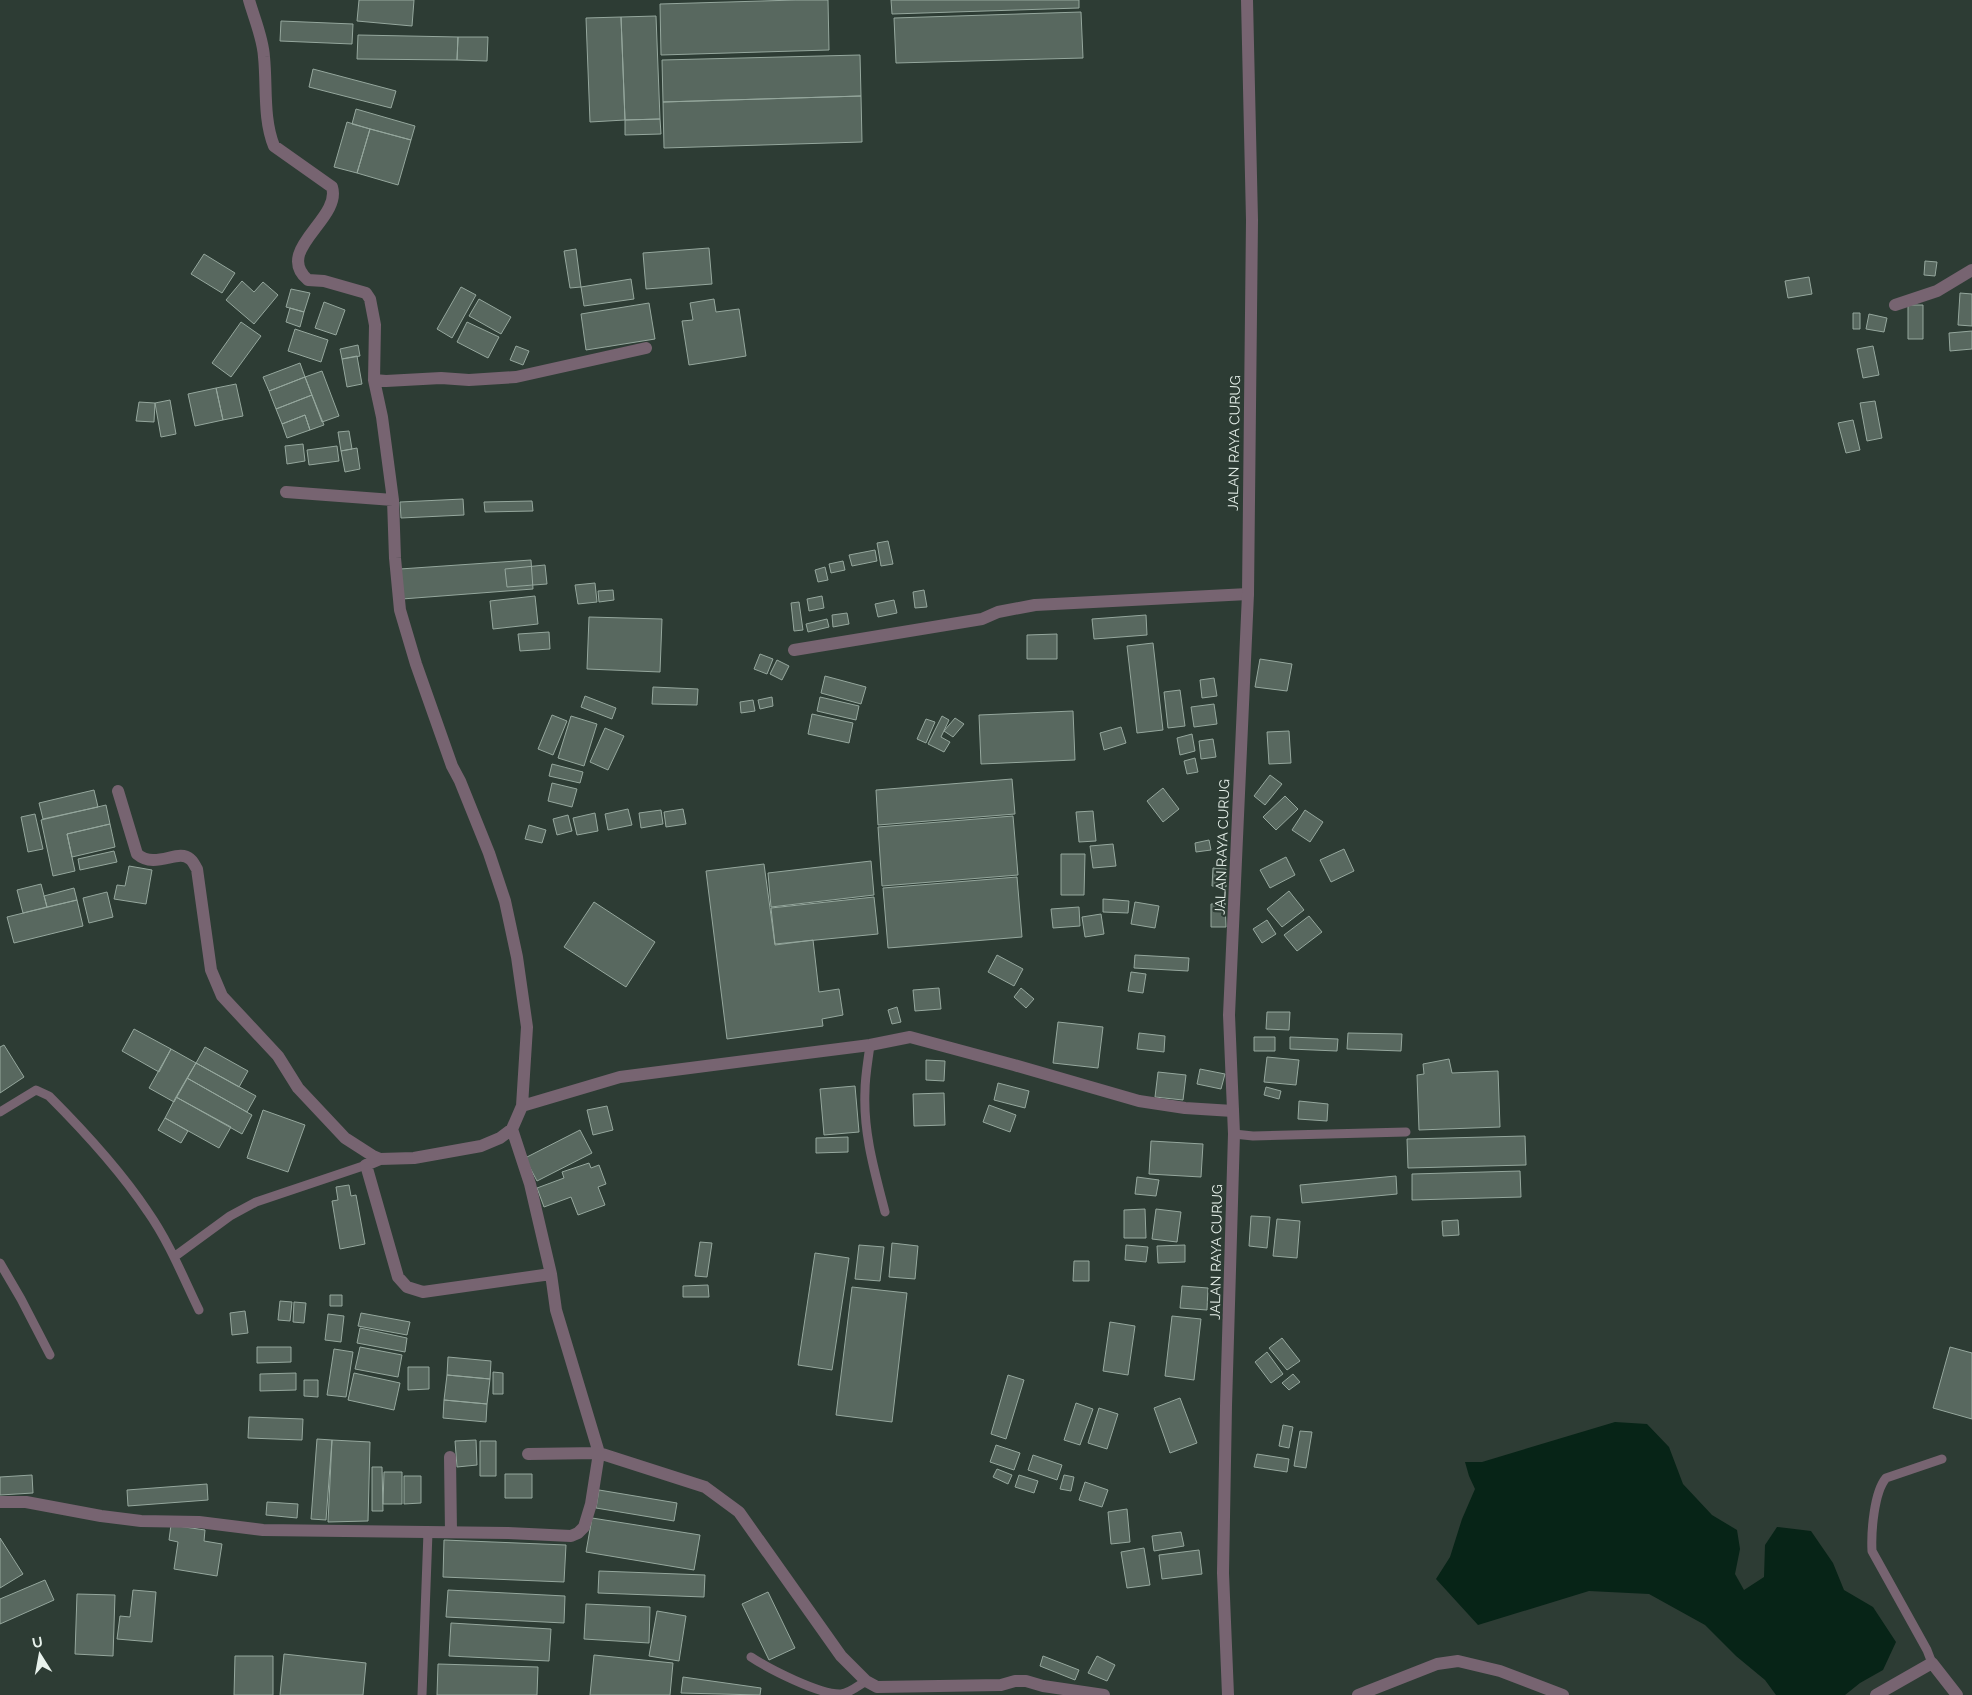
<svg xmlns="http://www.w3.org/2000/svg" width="1972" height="1695" viewBox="0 0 1972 1695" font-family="Raleway,sans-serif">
<rect width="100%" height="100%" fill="#2d3c34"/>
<path fill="#072417" d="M1615 1422 1647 1424 1669 1447 1683 1484 1712 1515 1737 1530 1740 1549 1735 1574 1744 1590 1764 1577 1765 1545 1777 1527 1811 1531 1833 1563 1844 1590 1873 1607 1896 1642 1883 1670 1860 1683 1845 1695H1776L1765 1680 1736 1656 1705 1625 1649 1594 1589 1591 1478 1625 1436 1579 1450 1557 1462 1519 1475 1489 1469 1476 1465 1462H1482Z"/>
<path fill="#58685f" stroke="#95a79d" d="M359 0H414L412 26 357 21Z
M796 0H828L829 50 661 55 660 4Z
M891 0H1079V8L892 14Z
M1081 12 1083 58 896 63 894 18Z
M656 16 660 119 625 120 621 17Z
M621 17 625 120 590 122 586 18Z
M281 21 353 24 352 44 280 41Z
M358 35 458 37 457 60 357 59Z
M458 37H488L487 61 457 60Z
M860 55 861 96 663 102 662 60Z
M313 69 396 91 391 108 309 87Z
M861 96 862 142 664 148 663 102Z
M356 109 415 126 411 140 352 124Z
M660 119 661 134 625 135V120Z
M347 122 370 129 357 173 334 167Z
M370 129 411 140 398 185 357 173Z
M709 248 712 284 646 289 643 253Z
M576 249 581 287 570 288 564 251Z
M204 254 235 273 222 293 191 274Z
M1925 261 1937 262 1935 276 1924 275Z
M1809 277 1812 294 1788 298 1785 281Z
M631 279 634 299 584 306 581 287Z
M242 281 254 292 263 282 278 295 254 324 226 300Z
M461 287 476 295 452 338 437 329Z
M291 289 310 293 304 312 286 307Z
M1960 293 1972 294V326L1958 325Z
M479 299 511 317 501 334 469 316Z
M714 299 716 312 739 309 746 356 689 365 682 321 693 320 690 303Z
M324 302 345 310 336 335 315 328Z
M649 303 655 339 586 350 581 314Z
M1908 305H1923V339H1908Z
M290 308 304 312 300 327 286 322Z
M1853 313H1860V329H1853Z
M1869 314 1887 318 1884 332 1866 329Z
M241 322 261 336 231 377 212 363Z
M467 322 499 337 488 358 457 342Z
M295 329 328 340 321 362 288 351Z
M1972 331V349L1950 351 1949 333Z
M358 345 360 356 342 359 340 349Z
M516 346 529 351 523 365 510 360Z
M1873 346 1879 375 1863 378 1857 349Z
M357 356 362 384 347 387 342 359Z
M300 363 305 377 269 391 263 377Z
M322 371 339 416 322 422 305 377Z
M305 377 312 395 276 409 269 391Z
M236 384 243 416 223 420 216 388Z
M216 388 223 420 195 426 188 394Z
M312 395 324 425 310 430 305 415 282 424 276 409Z
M170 400 176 434 161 437 155 403Z
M1875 401 1882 438 1867 441 1860 403Z
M139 402 155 403 154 422 136 421Z
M305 415 310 430 287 438 282 424Z
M1853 420 1860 450 1846 453 1838 423Z
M349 431 352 449 341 451 338 432Z
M303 444 305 461 287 464 285 446Z
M337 446 339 461 309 465 307 450Z
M357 448 360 469 345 472 341 451Z
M463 499 464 515 401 518 400 502Z
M532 501 533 511 485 512 484 502Z
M888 541 893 564 881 566 877 543Z
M875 550 877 561 852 566 849 555Z
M531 560 533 589 402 599 400 569Z
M843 561 845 570 831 573 829 564Z
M545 565 547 584 507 587 505 569Z
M825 567 828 580 818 582 815 570Z
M595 583 597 602 578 604 575 585Z
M613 590 614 600 599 602 598 591Z
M924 590 927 607 915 608 913 592Z
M535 596 538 624 493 629 490 601Z
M822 596 824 608 809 611 807 599Z
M894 600 897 613 878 617 875 604Z
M799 602 803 630 794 631 791 603Z
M847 613 849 624 833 627 832 615Z
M1146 615 1147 635 1094 639 1092 619Z
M589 617 662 619 660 672 587 669Z
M827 619 829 627 808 632 806 624Z
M549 632 550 649 520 651 518 634Z
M1057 634V659H1027V635Z
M1153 643 1163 730 1137 733 1127 646Z
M760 654 773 659 767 674 754 669Z
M1260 659 1292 664 1287 691 1255 687Z
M777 660 789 666 782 680 770 674Z
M825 676 866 687 861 704 821 693Z
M1214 678 1217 696 1202 698 1200 680Z
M653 687 698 689 697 705 652 704Z
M1180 690 1185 726 1168 728 1164 692Z
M585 696 616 708 612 719 581 707Z
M772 697 773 706 760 709 758 700Z
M820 697 859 706 856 720 817 711Z
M753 700 755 711 741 713 740 702Z
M1214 704 1217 724 1194 727 1191 707Z
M1073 711 1075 760 981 764 979 715Z
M812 714 853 723 849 743 808 734Z
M552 715 567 721 553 755 538 749Z
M571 716 597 724 584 766 558 758Z
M942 716 949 720 941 737 950 742 944 752 928 744Z
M955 718 964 724 953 737 944 731Z
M926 719 935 722 926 743 917 739Z
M1121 727 1126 743 1104 750 1100 733Z
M605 728 624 736 608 770 590 762Z
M1289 731 1291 763 1269 764 1267 732Z
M1192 734 1195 751 1180 755 1177 738Z
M1213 739 1216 757 1201 759 1199 741Z
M1195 758 1198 772 1187 774 1184 761Z
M552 764 583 772 580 783 549 776Z
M1270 775 1282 784 1265 805 1254 796Z
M1012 779 1015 814 878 825 876 790Z
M552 783 577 789 572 807 548 801Z
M1163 788 1179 809 1163 822 1147 801Z
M94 790 98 807 43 819 39 803Z
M1285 796 1298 809 1276 830 1263 817Z
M106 805 110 824 67 834 75 871 53 876 41 820Z
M628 809 632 825 608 830 605 814Z
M683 809 686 824 666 827 664 812Z
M661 810 663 824 641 828 639 813Z
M1305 810 1323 822 1310 842 1292 830Z
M1093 811 1096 841 1079 842 1076 812Z
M595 813 598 831 577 835 573 818Z
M35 814 43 849 28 852 21 817Z
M568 815 572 831 557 835 553 819Z
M1013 816 1018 875 882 886 878 827Z
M110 824 115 847 72 857 67 834Z
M529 825 546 830 542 843 525 839Z
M1209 840 1211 850 1196 852 1195 843Z
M1113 844 1116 866 1093 868 1090 846Z
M1344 849 1354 871 1331 882 1320 860Z
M114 851 117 862 80 870 78 859Z
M1061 854H1085L1084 895H1061Z
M1286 857 1295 875 1270 888 1260 870Z
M871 861 874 895 771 907 768 873Z
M764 864 775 945 813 940 819 992 839 989 843 1015 822 1019 823 1026 727 1039 706 871Z
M129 866 152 870 146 904 114 899 117 885 125 886Z
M1213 868 1226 869V887L1212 886Z
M1017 877 1022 937 888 948 883 888Z
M41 884 47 907 23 913 17 890Z
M74 888 77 900 47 907 44 896Z
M1289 891 1304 910 1282 927 1267 909Z
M107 892 113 917 89 923 83 898Z
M874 897 878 934 775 944 771 908Z
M1103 899 1129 901 1128 913 1103 912Z
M77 900 83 926 14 943 7 917Z
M594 902 655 942 626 987 564 947Z
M1135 902 1159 906 1155 928 1131 924Z
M1225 903 1226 927H1211V904Z
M1079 907 1080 926 1053 928 1051 909Z
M1101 914 1104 934 1085 937 1082 917Z
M1309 916 1322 932 1297 951 1284 935Z
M1267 920 1276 934 1262 943 1253 929Z
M997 955 1023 969 1014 986 988 972Z
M1135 955 1189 958 1188 971 1134 968Z
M1131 972 1146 974 1143 993 1128 991Z
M939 988 941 1009 915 1011 913 990Z
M1021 988 1034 999 1026 1008 1014 997Z
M897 1007 901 1022 892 1024 888 1010Z
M1267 1012H1290L1289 1030 1266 1029Z
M1058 1022 1103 1027 1098 1068 1053 1063Z
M134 1029 171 1049 159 1072 122 1051Z
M1139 1033 1165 1036 1164 1052 1137 1049Z
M1348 1033 1402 1034 1401 1051 1347 1049Z
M1254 1037H1275V1051H1254Z
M1290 1037 1338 1039 1337 1051 1290 1049Z
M4 1045 24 1077 0 1093V1047Z
M205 1047 248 1071 239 1087 196 1063Z
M171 1049 196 1063 174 1102 149 1088Z
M1267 1057 1299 1060 1296 1085 1264 1082Z
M1449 1059 1452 1073 1498 1071 1500 1127 1419 1130 1417 1075 1424 1074 1423 1064Z
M926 1060 945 1061 944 1081 926 1080Z
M196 1063 256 1096 247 1112 187 1078Z
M1200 1069 1225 1074 1221 1089 1197 1084Z
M1158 1072 1186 1075 1183 1100 1155 1097Z
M187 1078 252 1115 242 1134 176 1097Z
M998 1083 1029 1091 1025 1108 994 1100Z
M855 1086 859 1132 824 1135 820 1089Z
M1266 1087 1281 1091 1279 1099 1264 1095Z
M944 1093 945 1125 914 1126 913 1094Z
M176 1097 231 1127 219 1148 165 1118Z
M1299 1101 1328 1104 1327 1121 1298 1119Z
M989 1105 1016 1115 1010 1132 983 1122Z
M607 1106 613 1130 593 1135 587 1110Z
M263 1110 305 1125 288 1172 247 1158Z
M165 1118 188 1131 181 1143 158 1130Z
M580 1130 592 1153 537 1181 525 1158Z
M1525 1136 1526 1165 1408 1168 1407 1139Z
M848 1137V1152L816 1153V1138Z
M1151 1141 1203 1144 1201 1177 1149 1174Z
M589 1163 591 1168 599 1165 606 1184 598 1187 605 1205 578 1215 571 1197 544 1207 537 1188 564 1178 562 1172Z
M1520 1171 1521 1197 1412 1200V1174Z
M1396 1176 1397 1194 1302 1203 1300 1185Z
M1137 1177 1159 1180 1156 1196 1135 1194Z
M349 1185 351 1196 356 1195 365 1244 340 1249 332 1201 338 1200 336 1187Z
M1145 1209 1146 1238H1124V1210Z
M1156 1209 1181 1212 1177 1242 1152 1239Z
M1251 1216 1270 1217 1267 1248 1249 1246Z
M1277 1219 1300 1221 1297 1258 1273 1256Z
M1458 1220 1459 1235 1443 1236 1442 1221Z
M700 1242 712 1243 707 1277 695 1276Z
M892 1243 918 1246 915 1279 889 1277Z
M859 1245 884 1247 880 1281 855 1279Z
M1126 1245 1148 1247 1146 1262 1125 1260Z
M1185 1245V1262L1158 1263 1157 1246Z
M815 1253 849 1258 832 1370 798 1365Z
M1074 1261H1089V1281H1073Z
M708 1285 709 1297H683V1286Z
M1182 1286 1208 1288 1207 1310 1180 1308Z
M852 1287 907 1293 892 1422 836 1415Z
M330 1295H342V1306H330Z
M280 1301 292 1302 290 1321 278 1320Z
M294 1302 306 1303 304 1323 293 1322Z
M245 1311 248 1333 232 1335 230 1313Z
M361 1313 410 1322 407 1335 358 1326Z
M328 1314 344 1316 341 1342 325 1340Z
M1172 1316 1201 1319 1194 1380 1165 1376Z
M1110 1322 1135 1326 1128 1375 1103 1371Z
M360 1328 407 1338 405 1352 357 1343Z
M1282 1338 1300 1361 1287 1370 1269 1348Z
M257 1347H291V1362L257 1363Z
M360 1347 402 1355 398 1377 355 1369Z
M1950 1347 1972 1353V1419L1933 1408Z
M334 1349 353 1352 346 1397 327 1395Z
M1267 1352 1283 1374 1271 1383 1255 1362Z
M448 1357 491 1361 490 1379 447 1375Z
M408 1367H429V1389L408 1390Z
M493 1372 503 1373V1394H493Z
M296 1373V1390L260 1391V1374Z
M354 1373 400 1383 394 1410 348 1400Z
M1293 1374 1300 1382 1289 1390 1282 1383Z
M447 1375 490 1379 487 1404 444 1400Z
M1008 1375 1024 1380 1006 1439 991 1434Z
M304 1380H318V1397L304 1396Z
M1180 1398 1197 1443 1170 1453 1154 1408Z
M444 1400 487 1404 486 1422 443 1418Z
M1076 1403 1093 1409 1080 1445 1064 1440Z
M1099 1408 1118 1414 1107 1449 1088 1443Z
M249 1417 303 1419 302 1440 248 1438Z
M1283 1425 1293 1427 1289 1448 1279 1446Z
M1300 1431 1312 1432 1306 1468 1294 1466Z
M317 1439 332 1440 326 1520 311 1519Z
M332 1440 370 1442 368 1521 328 1522Z
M476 1440 477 1465 457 1467 455 1441Z
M480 1441H496V1476H480Z
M996 1445 1020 1453 1014 1470 990 1462Z
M1257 1454 1289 1459 1287 1472 1254 1467Z
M1033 1455 1062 1465 1057 1480 1028 1470Z
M372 1467H382L383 1511H372Z
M997 1469 1012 1475 1008 1484 993 1477Z
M384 1472H402V1504H383Z
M505 1474H532V1498H505Z
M32 1475 33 1493 0 1495V1477Z
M1019 1475 1038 1481 1034 1493 1015 1487Z
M1064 1475 1074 1477 1071 1491 1060 1489Z
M404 1476H421V1503L404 1504Z
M1085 1482 1108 1490 1102 1507 1079 1500Z
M207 1484 208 1500 128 1506 127 1490Z
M599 1490 677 1503 674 1521 596 1508Z
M267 1502 298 1504 297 1518 266 1515Z
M1127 1509 1130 1542 1111 1544 1108 1512Z
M592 1518 700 1535 694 1570 586 1552Z
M171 1525 205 1530 204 1541 222 1544 217 1576 174 1569 178 1542 169 1540Z
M1181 1532 1184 1546 1154 1551 1152 1536Z
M0 1538 23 1574 0 1588Z
M444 1540 566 1545 564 1582 443 1577Z
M1144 1548 1150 1585 1127 1588 1121 1552Z
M1199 1550 1202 1574 1162 1579 1159 1555Z
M599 1571 705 1575 704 1597 598 1593Z
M45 1580 54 1600 0 1624V1599Z
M133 1590 156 1592 152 1642 117 1639 120 1616 130 1617Z
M448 1590 565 1596 564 1623 446 1617Z
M768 1592 795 1648 769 1660 742 1604Z
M77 1594 115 1595 113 1656 75 1654Z
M586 1604 650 1607 649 1643 584 1639Z
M657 1611 686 1616 679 1661 649 1656Z
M451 1623 551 1629 549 1661 449 1656Z
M284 1654 366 1663 363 1695H280Z
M594 1655 673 1663 670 1695H590Z
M235 1656H273V1695H234Z
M1043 1656 1079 1670 1075 1680 1040 1666Z
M1097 1656 1115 1665 1107 1681 1088 1673Z
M438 1664 538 1667 537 1695H437Z
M683 1677 761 1688 760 1695 681 1693Z"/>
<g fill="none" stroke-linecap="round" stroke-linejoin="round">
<path stroke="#776471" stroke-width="9" d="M870 1045C868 1061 865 1076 865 1091 863 1133 875 1173 885 1212
M0 1112 36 1090 49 1096C85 1132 120 1170 148 1212 169 1242 183 1277 199 1310
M1234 1134 1253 1136 1406 1132
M174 1257 230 1216 256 1202 366 1165
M0 1263 21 1299 50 1355
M751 1657C769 1669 820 1695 841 1694 850 1693 859 1685 866 1681
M1932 1663 1927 1650 1872 1551C1871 1532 1874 1492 1886 1478L1942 1459
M422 1695 428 1532"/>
<path stroke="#776471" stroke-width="12" d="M249 0C254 18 263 38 264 57 267 86 263 119 274 146L332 187C342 219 273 250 308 280L324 281 366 293 370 299 375 325 374 380 382 417 393 500 395 558 400 610 416 664 452 766 460 781 489 853 505 901 517 957 527 1027 522 1106 512 1129 530 1184 551 1274 556 1310 599 1453 705 1487 739 1512 841 1656 866 1681 877 1687 1001 1685 1015 1681H1026L1043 1686 1104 1695
M1895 305 1937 291 1972 270
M374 380 386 381 441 378 469 380 516 377 646 348
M286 492 393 500
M794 650 982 619 998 612 1035 605 1248 594
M118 791 137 854C156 870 178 848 190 859 193 861 195 866 197 869L211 970 222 996 278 1056 298 1088 345 1138 373 1156 380 1159 414 1158 481 1146 500 1138 512 1129
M522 1106 620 1077 870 1045 910 1037 1014 1065 1139 1101 1185 1108 1233 1111
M380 1159 366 1165 398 1277 407 1287 423 1292 551 1274
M450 1457 451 1532
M0 1502H26L101 1516 141 1521 199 1522 263 1530 508 1533 571 1536 578 1533 584 1527 591 1504 599 1453 528 1454
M1358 1695 1437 1664 1458 1661 1500 1671 1563 1695
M1876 1695 1932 1663 1957 1695"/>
<path stroke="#776471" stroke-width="12" d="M1228 1695 1223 1573 1226 1406 1234 1134 1229 1015 1248 594 1252 220 1247 0"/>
</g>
<g text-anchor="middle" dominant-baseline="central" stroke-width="4.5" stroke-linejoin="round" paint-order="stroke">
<g font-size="14" fill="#e8f2ec" stroke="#2d3c34">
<text transform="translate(1234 443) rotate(-89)">JALAN RAYA CURUG</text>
<text transform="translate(1222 847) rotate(-88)">JALAN RAYA CURUG</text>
<text transform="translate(1216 1252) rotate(-89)">JALAN RAYA CURUG</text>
</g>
</g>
<g transform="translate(40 1655) rotate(349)" stroke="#2d3c34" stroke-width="4" paint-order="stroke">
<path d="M0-4L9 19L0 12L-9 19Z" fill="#e8f2ec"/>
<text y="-8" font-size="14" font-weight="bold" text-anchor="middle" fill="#e8f2ec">U</text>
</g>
</svg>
